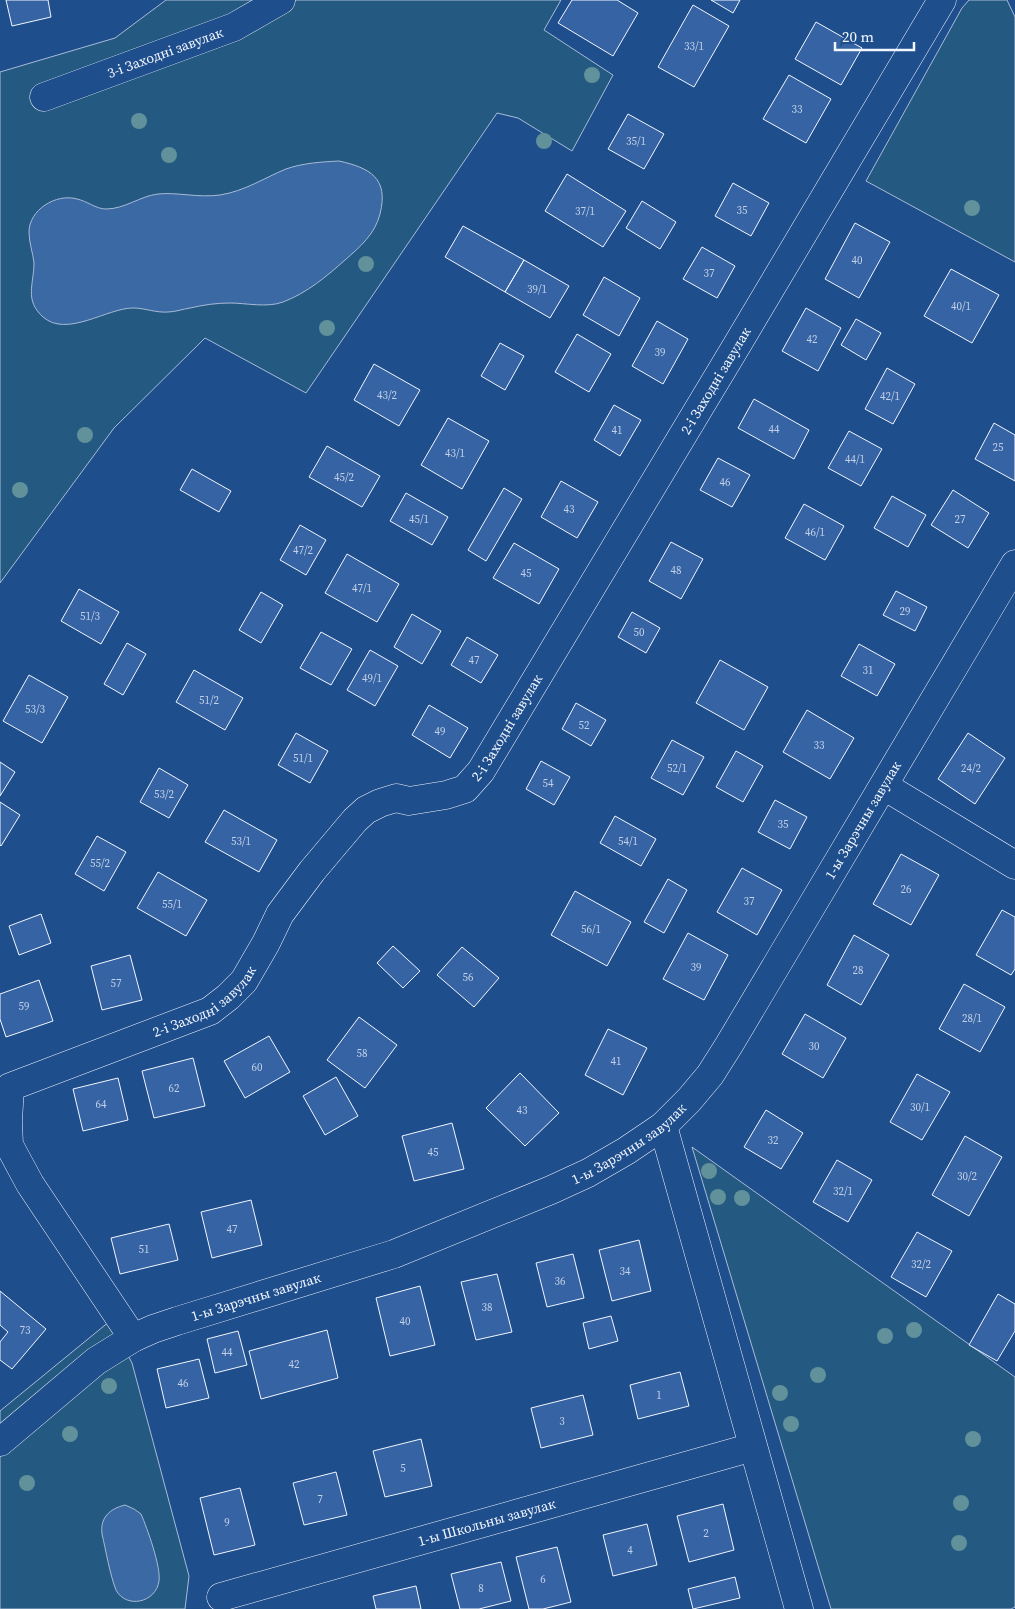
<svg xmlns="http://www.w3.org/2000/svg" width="1015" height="1609" viewBox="0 0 1015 1609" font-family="'Source Serif 4',serif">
<rect width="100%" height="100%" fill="#1f4e8c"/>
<path fill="#245a82" stroke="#a8bbd7" d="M166 0H561L544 30 613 75 572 151 518 118 497 113 306 393 205 338 114 428 0 583V72L115 38Z
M969 0H1007L1015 17V262L866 181 962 8Z
M692 1147 1015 1377V1607L1011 1609H831Z
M110 1321 132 1363 189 1576 185 1609H0V1411Z"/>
<path fill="#3b69a3" stroke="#a8bbd7" d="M339 161C370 168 389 178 380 214 375 234 360 247 345 260 327 276 307 293 283 302 267 308 246 303 230 303 216 303 203 305 190 308 183 309 175 312 168 312 156 313 145 308 133 308 107 308 67 338 43 317 24 300 34 284 34 263 33 253 29 243 29 232 29 210 56 193 77 199 87 201 96 209 106 209 125 209 140 196 158 194 177 192 198 198 220 195 245 191 264 178 286 169 303 163 321 162 339 161Z
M125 1505 134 1509 141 1514C147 1528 161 1566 159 1581 156 1603 126 1609 116 1590 110 1575 106 1551 102 1534 100 1518 109 1509 125 1505Z"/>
<path fill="#3563a3" stroke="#f2f6ff" d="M6 0H48L51 17 12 26Z
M572 0H617L638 13 613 56 558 23Z
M711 0H740L733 13Z
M693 5 729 26 694 87 658 67Z
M816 22 862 48 841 85 795 59Z
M789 75 831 99 806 143 763 119Z
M628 114 664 134 644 169 608 149Z
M567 174 626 211 603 247 545 211Z
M733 183 769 203 751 236 715 216Z
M642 201 676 222 660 249 626 228Z
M855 223 890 242 859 298 825 279Z
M463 226 524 260 505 292 445 257Z
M702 247 735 266 717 298 683 279Z
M524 260 569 286 550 318 505 292Z
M951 269 999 295 972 343 924 316Z
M604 277 640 298 619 336 583 315Z
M806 308 841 328 818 371 782 351Z
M856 319 881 333 866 360 841 345Z
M657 321 688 339 663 384 632 366Z
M577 334 611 354 589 392 555 372Z
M500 343 524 356 505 390 481 376Z
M374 364 420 390 399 426 354 400Z
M887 368 915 384 893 424 865 409Z
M754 399 809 430 794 459 738 428Z
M614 405 641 420 620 456 594 440Z
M448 418 489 441 462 489 421 465Z
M994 423 1015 435V481L975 459Z
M849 431 882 449 861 486 828 468Z
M327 446 380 476 362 507 309 477Z
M718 458 750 475 732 507 700 490Z
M192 469 231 491 219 512 180 490Z
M561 481 598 502 577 538 541 517Z
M504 488 522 499 486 561 468 550Z
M953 490 989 513 968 548 931 525Z
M406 493 448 517 432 545 390 521Z
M892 496 926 515 908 547 874 528Z
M804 504 844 526 825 560 785 538Z
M300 525 326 540 306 575 280 560Z
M671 542 703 559 681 599 649 581Z
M514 543 559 569 539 604 493 578Z
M347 554 399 584 377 622 325 593Z
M79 589 119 612 101 644 61 621Z
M896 591 927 607 915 631 883 615Z
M261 592 283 605 261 643 239 630Z
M632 612 660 628 646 653 618 637Z
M412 614 441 631 422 664 394 647Z
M321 632 352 649 331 685 300 668Z
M467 637 498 655 481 683 451 665Z
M127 643 146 654 123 695 104 684Z
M859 644 895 664 877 696 841 676Z
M370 650 398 666 375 706 347 690Z
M720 660 768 687 744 730 696 703Z
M194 670 243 698 225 730 176 702Z
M29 675 68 697 42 743 3 721Z
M576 703 606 720 591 746 562 729Z
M429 705 468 728 450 758 412 735Z
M807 710 854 738 830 779 783 752Z
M296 733 328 751 310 783 278 765Z
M968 733 1005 758 975 804 938 779Z
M672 740 704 757 683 795 651 778Z
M736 751 763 766 743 802 716 787Z
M541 761 570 777 554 805 526 789Z
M0 762 15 772 0 796Z
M159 768 188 785 169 818 140 802Z
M775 800 807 817 790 849 758 832Z
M0 802 20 815 1 846 0 845Z
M224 810 277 840 259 872 205 842Z
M615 816 656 839 641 866 600 843Z
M97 836 126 852 104 891 75 874Z
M901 854 939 875 911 925 873 904Z
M742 868 782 890 757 935 717 912Z
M158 872 207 900 186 936 137 908Z
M668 879 687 890 664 933 644 922Z
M575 891 631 922 607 966 551 935Z
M1002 910 1015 917V969L1011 975 976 955Z
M41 914 51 943 19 955 9 926Z
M688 933 728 955 704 1000 663 979Z
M854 935 889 955 861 1005 827 985Z
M393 946 420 971 403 988 377 963Z
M462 947 499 978 474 1007 437 975Z
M130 955 142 1000 102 1010 91 966Z
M39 980 53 1021 6 1037 0 1019V994Z
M964 984 1005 1007 980 1052 939 1029Z
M805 1014 846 1038 823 1078 782 1054Z
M359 1017 397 1045 365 1088 327 1060Z
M608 1029 647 1048 623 1095 585 1075Z
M269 1036 290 1072 245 1098 224 1061Z
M193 1058 205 1106 154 1118 142 1071Z
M520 1073 559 1113 525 1146 486 1108Z
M917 1074 950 1092 922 1140 890 1122Z
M336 1077 358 1116 325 1135 303 1096Z
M118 1078 128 1120 83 1131 73 1089Z
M766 1110 803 1133 781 1169 744 1147Z
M452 1123 464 1169 414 1181 402 1136Z
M965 1136 1002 1157 969 1216 932 1195Z
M837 1160 872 1180 848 1222 813 1202Z
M251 1200 262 1245 212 1258 201 1212Z
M169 1224 178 1260 120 1274 111 1238Z
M917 1232 952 1251 926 1297 891 1277Z
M639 1240 651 1291 612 1301 599 1250Z
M573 1254 584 1298 547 1307 536 1263Z
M497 1274 512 1332 476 1340 461 1282Z
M420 1286 435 1345 390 1356 376 1298Z
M0 1291 46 1329 12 1369 0 1360V1342L8 1332 0 1325Z
M998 1294 1015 1304V1331L997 1361 969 1345Z
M611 1316 618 1341 589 1349 583 1323Z
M327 1330 338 1378 261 1399 249 1351Z
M238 1331 247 1365 215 1373 207 1339Z
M199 1359 209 1398 166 1408 157 1369Z
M680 1372 689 1406 638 1419 630 1385Z
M583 1395 593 1435 541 1448 531 1408Z
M421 1439 432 1486 385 1497 373 1451Z
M336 1472 347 1515 304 1525 293 1483Z
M240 1488 255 1545 214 1555 200 1498Z
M723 1504 734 1550 689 1562 677 1516Z
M647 1524 657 1565 613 1576 603 1535Z
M557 1547 571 1602 543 1609H529L516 1557Z
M501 1562 511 1601 479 1609H460L451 1574Z
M735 1577 740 1598 693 1609 688 1589Z
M416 1586 421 1609H376L373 1596Z"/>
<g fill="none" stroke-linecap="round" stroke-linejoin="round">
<defs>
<g id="minor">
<path id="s1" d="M44 97 234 27 281 0"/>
<path d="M884 786 1015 865"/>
<path d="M663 1126 799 1609"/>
<path id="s2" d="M133 1338 30 1184 9 1145 8 1121 10 1087 210 1011 228 997 244 981 266 943 280 914 312 871 355 820 366 810 380 803 396 798 409 801 446 795 465 789 481 771 737 345 942 0"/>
<path id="s3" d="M0 1442 96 1361 133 1338 153 1329 177 1321 394 1254 551 1190 588 1173 626 1151 663 1126 689 1100 710 1075 729 1045 1015 564"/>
<path id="s4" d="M221 1597 753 1447"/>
</g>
</defs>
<use href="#minor" stroke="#f2f6ff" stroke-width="29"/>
<use href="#minor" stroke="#1f4e8c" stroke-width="28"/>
</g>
<g fill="#61919a">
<circle cx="592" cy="75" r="8"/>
<circle cx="139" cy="121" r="8"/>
<circle cx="544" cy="141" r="8"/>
<circle cx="169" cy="155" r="8"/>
<circle cx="972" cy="208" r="8"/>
<circle cx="366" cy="264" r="8"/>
<circle cx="327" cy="328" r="8"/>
<circle cx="85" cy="435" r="8"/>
<circle cx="20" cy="490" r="8"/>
<circle cx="709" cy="1171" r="8"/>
<circle cx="718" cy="1197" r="8"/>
<circle cx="742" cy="1198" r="8"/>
<circle cx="914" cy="1330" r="8"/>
<circle cx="885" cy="1336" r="8"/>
<circle cx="818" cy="1375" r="8"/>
<circle cx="109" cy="1386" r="8"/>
<circle cx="780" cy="1393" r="8"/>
<circle cx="791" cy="1424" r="8"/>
<circle cx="70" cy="1434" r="8"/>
<circle cx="973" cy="1439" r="8"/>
<circle cx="27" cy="1483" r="8"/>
<circle cx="961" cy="1503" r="8"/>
<circle cx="959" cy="1543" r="8"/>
</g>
<g text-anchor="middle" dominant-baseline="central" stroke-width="4" stroke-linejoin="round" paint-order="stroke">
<g font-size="11" fill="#c3d1e8">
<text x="694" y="46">33/1</text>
<text x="797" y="109">33</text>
<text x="636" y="141">35/1</text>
<text x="742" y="210">35</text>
<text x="585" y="211">37/1</text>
<text x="857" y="260">40</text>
<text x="709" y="273">37</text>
<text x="537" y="289">39/1</text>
<text x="961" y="306">40/1</text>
<text x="812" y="339">42</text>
<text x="660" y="352">39</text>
<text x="387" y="395">43/2</text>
<text x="890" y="396">42/1</text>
<text x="774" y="429">44</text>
<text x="617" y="430">41</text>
<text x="998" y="447">25</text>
<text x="455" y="453">43/1</text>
<text x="855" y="459">44/1</text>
<text x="344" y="477">45/2</text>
<text x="725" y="482">46</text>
<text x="569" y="509">43</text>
<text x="419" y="519">45/1</text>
<text x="960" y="519">27</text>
<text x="815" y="532">46/1</text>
<text x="303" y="550">47/2</text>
<text x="676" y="570">48</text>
<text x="526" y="573">45</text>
<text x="362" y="588">47/1</text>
<text x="905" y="611">29</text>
<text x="90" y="616">51/3</text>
<text x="639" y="632">50</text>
<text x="474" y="660">47</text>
<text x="868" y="670">31</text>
<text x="372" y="678">49/1</text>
<text x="209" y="700">51/2</text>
<text x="35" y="709">53/3</text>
<text x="584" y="725">52</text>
<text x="440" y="731">49</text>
<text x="819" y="745">33</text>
<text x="303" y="758">51/1</text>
<text x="677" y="768">52/1</text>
<text x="971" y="768">24/2</text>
<text x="548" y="783">54</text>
<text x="164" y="794">53/2</text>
<text x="783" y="824">35</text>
<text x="241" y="841">53/1</text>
<text x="628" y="841">54/1</text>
<text x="100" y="863">55/2</text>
<text x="906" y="889">26</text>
<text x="749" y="901">37</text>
<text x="172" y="904">55/1</text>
<text x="591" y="929">56/1</text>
<text x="696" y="967">39</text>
<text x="858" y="970">28</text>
<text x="468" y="977">56</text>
<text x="116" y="983">57</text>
<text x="24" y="1006">59</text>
<text x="972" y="1018">28/1</text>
<text x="814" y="1046">30</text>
<text x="362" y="1053">58</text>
<text x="616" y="1061">41</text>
<text x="257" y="1067">60</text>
<text x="174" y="1088">62</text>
<text x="101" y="1104">64</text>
<text x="920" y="1107">30/1</text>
<text x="522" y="1110">43</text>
<text x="773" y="1140">32</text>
<text x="433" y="1152">45</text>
<text x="967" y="1176">30/2</text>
<text x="843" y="1191">32/1</text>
<text x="232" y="1229">47</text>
<text x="144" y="1249">51</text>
<text x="921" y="1264">32/2</text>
<text x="625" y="1271">34</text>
<text x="560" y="1281">36</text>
<text x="487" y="1307">38</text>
<text x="405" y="1321">40</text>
<text x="25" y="1330">73</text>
<text x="227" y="1352">44</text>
<text x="294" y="1364">42</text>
<text x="183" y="1383">46</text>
<text x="659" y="1395">1</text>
<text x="562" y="1421">3</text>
<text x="403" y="1468">5</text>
<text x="320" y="1499">7</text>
<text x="227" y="1522">9</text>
<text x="706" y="1533">2</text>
<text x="630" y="1550">4</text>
<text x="543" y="1579">6</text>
<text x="481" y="1588">8</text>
</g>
<g font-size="14" fill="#f2f6ff" stroke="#1f4e8c">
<text stroke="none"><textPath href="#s1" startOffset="129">3-і Заходні завулак</textPath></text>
<text stroke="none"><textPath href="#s2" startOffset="1341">2-і Заходні завулак</textPath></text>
<text stroke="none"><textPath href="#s2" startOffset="936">2-і Заходні завулак</textPath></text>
<text stroke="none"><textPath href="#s3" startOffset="1109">1-ы Зарэчны завулак</textPath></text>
<text stroke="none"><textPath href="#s2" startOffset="502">2-і Заходні завулак</textPath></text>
<text stroke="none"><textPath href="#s3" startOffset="704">1-ы Зарэчны завулак</textPath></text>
<text stroke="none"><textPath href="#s3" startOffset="299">1-ы Зарэчны завулак</textPath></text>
<text stroke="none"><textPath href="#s4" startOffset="276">1-ы Школьны завулак</textPath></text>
</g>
</g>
<path d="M835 42v8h79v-8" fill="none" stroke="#f2f6ff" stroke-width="2.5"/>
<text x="842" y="42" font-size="15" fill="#f2f6ff" stroke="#1f4e8c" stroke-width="4" paint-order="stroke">20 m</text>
</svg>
